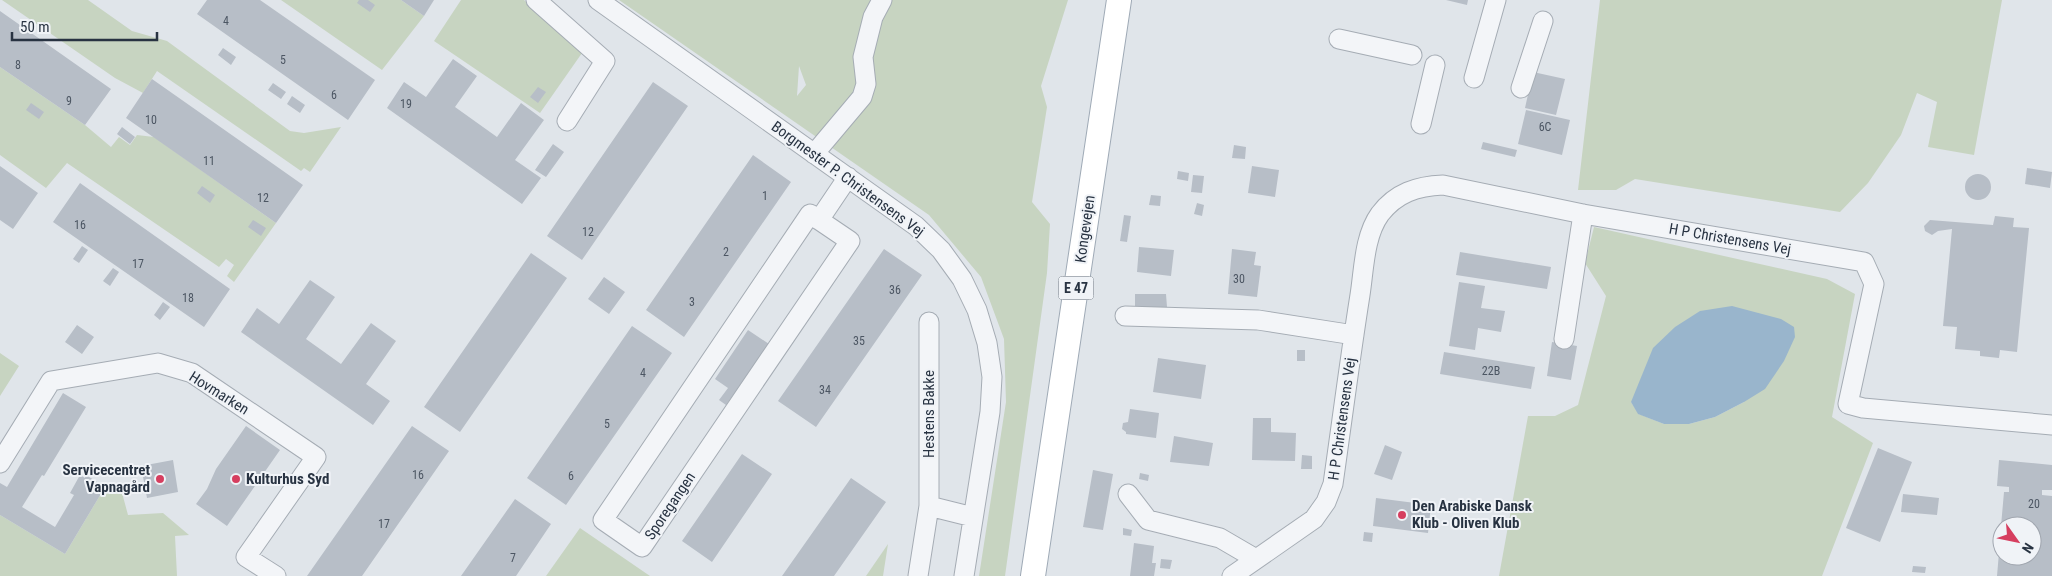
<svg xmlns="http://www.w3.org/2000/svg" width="2052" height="576" viewBox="0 0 2052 576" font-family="'Roboto Condensed',sans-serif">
<rect width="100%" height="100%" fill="#e0e5ea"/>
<path fill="#c7d4c1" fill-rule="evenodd" d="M2 0H88L132 31 167 41 290 131 304 133 341 127 310 172 304 168 301 171 157 71 143 93 115 78Z
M281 0H401L424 16 382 70Z
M461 0H524L582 53 540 113 434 41Z
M619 0H1068L1041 86 1047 107 1032 202 1050 224 1047 273 1005 576H979L1006 402 1004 339 981 277 929 215ZM799 66 806 85 797 96Z
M1600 0H2002L1974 155 1928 147 1937 102 1917 93 1901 135 1868 183 1840 212 1635 179 1616 190H1578Z
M0 67 85 125 111 147 119 137 130 145 137 135 154 137 276 223 234 282 227 276 234 265 226 259 219 267 67 163 46 188 0 155Z
M1594 227 1827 279 1855 294 1832 417 1873 443 1822 576H1499L1528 416H1555L1578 405 1606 296 1585 263ZM1631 402H1744L1715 417 1689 424H1664L1639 414Z
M0 353 19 366 0 396Z
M105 487 121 489 128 515 163 513 189 535 175 536 177 576H0V515L65 554Z
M580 528 650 576H546Z
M888 544 883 576H866Z"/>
<path fill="#99b5cc" d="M1732 306 1781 319 1794 327 1795 337 1784 361 1765 389 1744 402 1715 417 1689 424H1664L1638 414 1631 402 1653 348 1675 327 1700 311Z"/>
<path fill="#b7bec7" d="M207 0H260L375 80 348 120 197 14Z
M359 0H368L375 5 370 12 357 3Z
M401 0H434L424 16Z
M1446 0H1468L1467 5Z
M0 11 111 89 85 125 0 67Z
M223 48 236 57 231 65 218 55Z
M453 59 477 76 455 107 497 137 521 103 544 120 515 160 541 178 522 204 387 108 404 82 426 97Z
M1533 72 1565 79 1556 115 1525 108Z
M152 79 303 185 276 223 126 118Z
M653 82 688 106 582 260 547 236Z
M273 83 286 92 281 99 268 90Z
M538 87 546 92 538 103 530 97Z
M292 96 305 105 300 113 287 104Z
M31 103 44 112 39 119 26 110Z
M1526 110 1570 120 1562 155 1518 144Z
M122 127 135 137 130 144 117 134Z
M1483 142 1517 150 1515 157 1481 149Z
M553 144 564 152 546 177 535 170Z
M1234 145 1246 147 1245 159 1232 158Z
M753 155 791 182 684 337 646 310Z
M0 166 38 193 13 229 0 220Z
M1252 166 1279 170 1275 197 1248 193Z
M2027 168 2052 172 2050 188 2025 184Z
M1178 171 1189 173 1188 181 1177 179Z
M1965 187a13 13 0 1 1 26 0a13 13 0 1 1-26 0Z
M1193 175 1204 176 1202 193 1191 192Z
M80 183 230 289 204 327 53 222Z
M202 186 215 195 210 203 197 193Z
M1151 195 1161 196 1160 206 1149 205Z
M1197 203 1204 205 1202 216 1194 214Z
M1124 215 1131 216 1127 242 1120 241Z
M1995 216 2014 218 2013 227 2029 228 2017 352 2000 350 1999 358 1980 356V351L1955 349 1957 327 1943 326 1952 229 1938 231 1932 235 1925 231 1924 226 1930 220 1993 225Z
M253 220 266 228 261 236 248 227Z
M82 246 88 250 79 263 73 259Z
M1139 247 1174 250 1171 276 1137 272Z
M884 249 922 275 816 427 778 401Z
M1232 249 1256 252 1254 265 1261 266 1257 297 1228 294Z
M1460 252 1551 267 1547 289 1456 275Z
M531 253 567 278 460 432 424 407Z
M113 268 119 272 110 286 103 281Z
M604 277 625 292 609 314 588 299Z
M310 280 335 297 306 339 341 364 371 323 396 341 366 384 390 401 373 425 241 332 257 308 279 324Z
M1459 282 1485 286 1481 308 1505 311 1501 332 1478 328 1475 350 1449 346Z
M1135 294H1166L1167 307 1135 308Z
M163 302 170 307 160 320 154 315Z
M77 325 94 337 82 354 65 342Z
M632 326 672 353 566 505 527 478Z
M748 330 769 344 726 405 719 400 728 388 715 379Z
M1552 342 1577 346 1571 380 1547 376Z
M1297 350H1305V361H1297Z
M1444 352 1535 367 1531 389 1440 374Z
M1158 358 1206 365 1201 399 1153 392Z
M63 393 86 407 44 476 42 475 22 507 55 527 74 495 70 493 80 475 85 478 86 475 105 487 65 554 0 515V483L7 487Z
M1130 409 1159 413 1156 438 1126 434V432L1122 429 1123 423 1128 422Z
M1253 418H1271V432L1296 433 1295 461 1252 460Z
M246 426 280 450 227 526 196 504 207 489 216 469Z
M412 426 449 451 362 576H307Z
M1174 436 1213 443 1209 466 1170 462Z
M1385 445 1402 452 1392 480 1374 474Z
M1878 448 1912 462 1880 542 1846 528Z
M742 454 772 474 712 562 682 541Z
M1302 455 1312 456V469H1301Z
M173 460 178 492 147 498 141 466Z
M1999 460 2052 465V490H2042V495L2052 496V576H1997L2001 529 2002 556H2032V526H2001L2004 492H2009V487L1997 486Z
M1093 470 1113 474 1103 530 1083 527Z
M1140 473 1149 475 1148 481 1139 479Z
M851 478 886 502 834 576H782Z
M1903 494 1939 498 1937 515 1901 512Z
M1376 498 1431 505 1428 533 1373 526Z
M515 499 551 524 516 576H461Z
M1123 528 1132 530 1131 536 1123 535Z
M1364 532 1373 533 1372 542 1363 541Z
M1134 543 1154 546 1152 563H1156L1154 576H1130Z
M1161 559 1172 560 1170 569 1160 568Z
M1913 566 1926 567 1925 573 1912 572Z"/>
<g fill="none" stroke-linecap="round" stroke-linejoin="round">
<defs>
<path id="minor" d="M536 0 605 61 567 121
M598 0 916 226 941 250 962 279 977 310 987 343 992 377 990 412 964 576
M1339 39 1412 55
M1474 78 1496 0
M1521 88 1543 21
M1421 124 1435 65
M814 154 862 97 866 84 863 57 873 17 882 0
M819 220 850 241 642 547 603 520 810 214 819 220 848 177
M1125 316 1258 320 1354 335
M1564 339 1583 214
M0 463 51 381 158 363 192 373 316 457 246 557 276 576
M1128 494 1148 520 1220 538 1256 559
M929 506 973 517
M918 576 929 506V322
M1232 576 1314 519 1326 502 1333 484C1342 421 1350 358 1360 295 1364 270 1364 236 1380 214 1396 193 1417 186 1443 185L1583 214 1864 262 1874 284 1848 404 1863 408 2052 425"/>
<path id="major" d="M1033 576 1119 0"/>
</defs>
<use href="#minor" stroke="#a5acb4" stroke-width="21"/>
<use href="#major" stroke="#9faab6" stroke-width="26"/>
<use href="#minor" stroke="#f3f5f8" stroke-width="19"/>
<use href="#major" stroke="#fff" stroke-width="24"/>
</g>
<g fill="#d63e5f" stroke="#f0f3f7" stroke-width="2">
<circle cx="160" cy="479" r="5"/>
<circle cx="236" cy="479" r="5"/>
<circle cx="1402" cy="515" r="5"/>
</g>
<g text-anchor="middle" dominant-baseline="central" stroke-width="4" stroke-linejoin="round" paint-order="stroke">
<g font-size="12" fill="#4c5663">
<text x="226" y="21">4</text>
<text x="283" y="60">5</text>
<text x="18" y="65">8</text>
<text x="334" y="95">6</text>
<text x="69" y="101">9</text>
<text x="406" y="104">19</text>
<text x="151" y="120">10</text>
<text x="1545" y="127">6C</text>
<text x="209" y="161">11</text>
<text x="765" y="196">1</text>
<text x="263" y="198">12</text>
<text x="80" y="225">16</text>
<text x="588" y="232">12</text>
<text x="726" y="252">2</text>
<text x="138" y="264">17</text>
<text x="1239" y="279">30</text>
<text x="895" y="290">36</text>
<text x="188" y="298">18</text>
<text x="692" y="302">3</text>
<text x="859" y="341">35</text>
<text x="1491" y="371">22B</text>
<text x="643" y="373">4</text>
<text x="825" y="390">34</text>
<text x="607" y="424">5</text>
<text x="418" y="475">16</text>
<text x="571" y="476">6</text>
<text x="2034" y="504">20</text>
<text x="384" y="524">17</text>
<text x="513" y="558">7</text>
</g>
<rect fill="#f0f3f7" stroke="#646d78" stroke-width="1" x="1058.5" y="276.5" width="35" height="23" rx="4"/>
<g font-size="14" font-weight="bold" fill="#283342">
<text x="1076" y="288">E 47</text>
</g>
<g font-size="15" fill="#283342" stroke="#f0f3f7">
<text transform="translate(848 179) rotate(36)">Borgmester P. Christensens Vej</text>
<text transform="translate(1085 229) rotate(-82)">Kongevejen</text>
<text transform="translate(1730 239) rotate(10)">H P Christensens Vej</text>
<text transform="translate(219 393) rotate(32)">Hovmarken</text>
<text transform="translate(929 414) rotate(-90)">Hestens Bakke</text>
<text transform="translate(1342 419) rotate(-82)">H P Christensens Vej</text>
<text transform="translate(670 506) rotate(-56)">Sporegangen</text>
</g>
<g font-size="15" font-weight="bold" fill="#283342" stroke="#f0f3f7" text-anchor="start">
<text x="150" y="470" text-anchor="end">Servicecentret<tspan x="150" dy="17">Vapnagård</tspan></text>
<text x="246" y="479">Kulturhus Syd</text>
<text x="1412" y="506">Den Arabiske Dansk<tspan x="1412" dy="17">Klub - Oliven Klub</tspan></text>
</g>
</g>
<g transform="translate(2017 541) rotate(123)"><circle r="24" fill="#f0f3f7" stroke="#a0a6af"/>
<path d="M0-4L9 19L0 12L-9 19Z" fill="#d63e5f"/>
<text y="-8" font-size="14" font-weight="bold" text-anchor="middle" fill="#283342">N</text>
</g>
<path d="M12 32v8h145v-8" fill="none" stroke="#283342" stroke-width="2.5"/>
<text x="20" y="32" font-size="15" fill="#283342" stroke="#f0f3f7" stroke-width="4" paint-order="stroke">50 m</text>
</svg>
